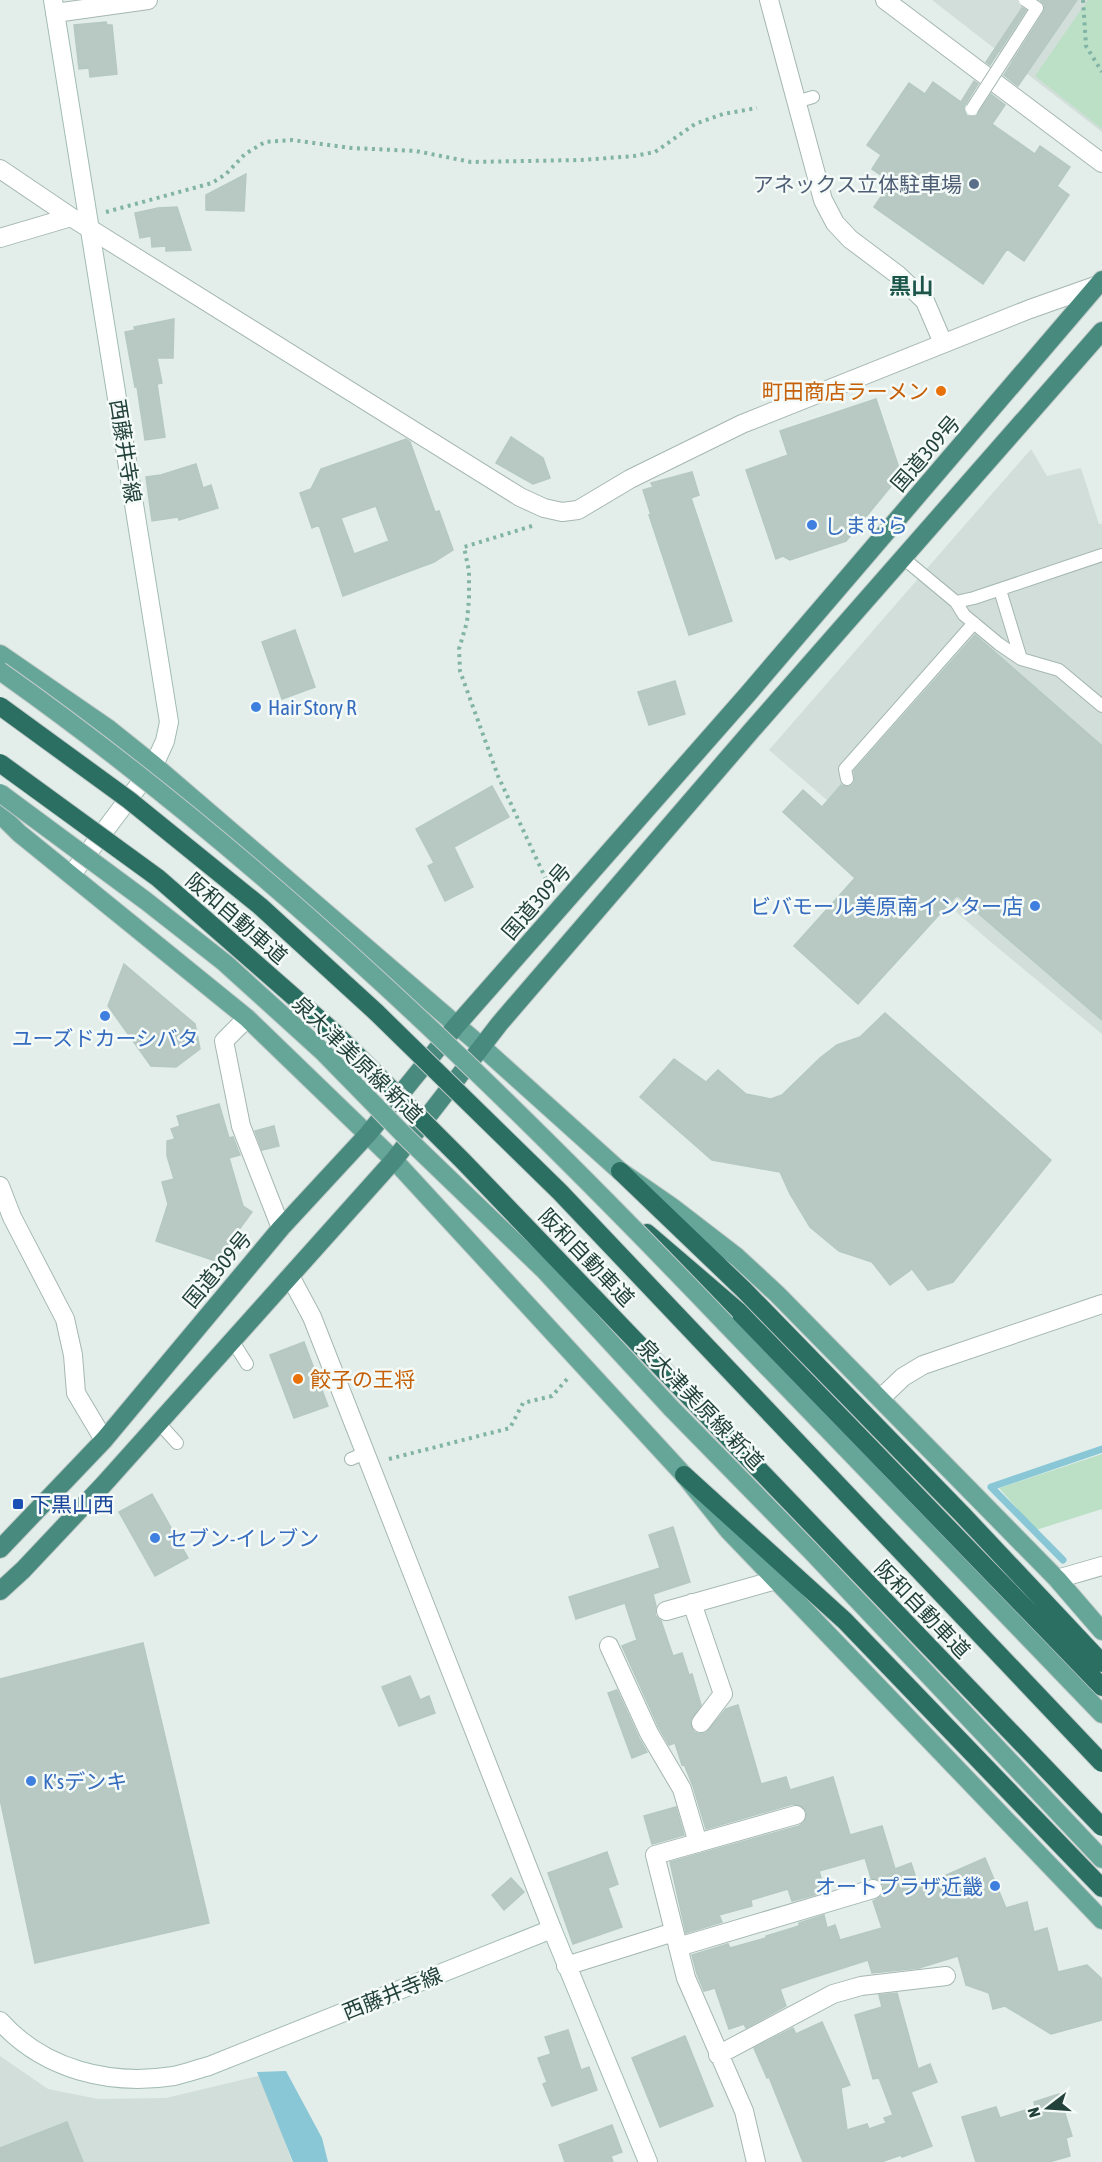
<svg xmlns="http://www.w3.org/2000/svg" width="1102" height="2162" viewBox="0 0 1102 2162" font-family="'Asap Condensed','Noto Sans JP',sans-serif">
<rect width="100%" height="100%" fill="#e3eeea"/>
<path fill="#d1ded9" d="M932 0H1102V132Z
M1031 449 1047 476 1081 468 1099 524H1102V1034L992 943 769 750Z
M0 2056 48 2089 98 2099 166 2098 262 2075 292 2162H0Z"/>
<path fill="#bbe0c6" d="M1088 0H1102V129L1035 76Z
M1102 1454V1509L1036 1530 999 1488Z"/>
<path fill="#89c7d6" d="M286 2071 322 2138 328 2162H293L257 2072Z"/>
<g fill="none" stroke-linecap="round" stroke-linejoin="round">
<path stroke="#89c7d6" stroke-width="7" d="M1063 1560 991 1487 1102 1449"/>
</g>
<path fill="#b8c9c3" stroke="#b5c8c1" stroke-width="1.5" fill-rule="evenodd" d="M1040 0H1077L1018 86 1004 75 1044 12 1045 5Z
M1022 8 1026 10 990 65 986 62Z
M106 22 107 25H112L117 74 90 77 89 68 79 69 74 25Z
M974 81 978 84 965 105 964 109 967 116H976L991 94 1005 105 992 124 1035 154 1040 146 1070 167 1057 186 1069 195 1024 261 1007 249 983 284 874 207 891 182 872 169 881 155 867 145 909 83 925 94 933 82 961 102Z
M246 174 244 211 206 210V195Z
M177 207 191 250 166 251V246L152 247 151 236 140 238 135 213 158 208Z
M174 319 173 358H157L162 383 157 384 165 437 145 440 137 387H135L125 332 135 330 134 327Z
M876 399 901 474 846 541 790 560 783 556 776 559 746 470 788 455 780 431Z
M511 437 543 458 550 478 533 484 496 463Z
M406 439 410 442 435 512 439 511 453 550 434 562 343 596 319 525 312 528 300 493 311 489 321 469ZM376 506 389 541 354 554 341 518Z
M196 464 203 488 211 485 218 508 179 520 178 517 152 521 146 477 161 475Z
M692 472 699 495 691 498 732 621 689 635 649 515H651L643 490 653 487 651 483Z
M295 630 315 687 282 699 262 642Z
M975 635 1102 746V1020L957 895 858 1004 794 946 855 878 783 812 803 790 822 807 841 785 848 787 853 785 855 781 854 771Z
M675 681 685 714 649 725 638 692Z
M492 786 509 817 454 847 473 887 445 901 428 866 434 863 416 829Z
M124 964 195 1024 200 1049 176 1067 151 1066 108 1006Z
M885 1013 1051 1160 953 1282 928 1290 912 1269 890 1285 872 1262 839 1251 810 1227 790 1194 780 1172 712 1160 640 1097 674 1059 706 1082 718 1070 746 1094 771 1099 782 1095 820 1058 837 1045 860 1037Z
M219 1104 229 1138 233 1137 240 1155 229 1158 243 1206 252 1212 216 1261 156 1241 168 1204 162 1182 174 1179 167 1156V1141L175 1139 171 1129 180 1126 177 1116Z
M274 1126 279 1146 262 1150 255 1131Z
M304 1342 328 1406 294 1418 270 1355Z
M152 1494 188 1558 155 1576 119 1512Z
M673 1527 690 1582 653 1594 656 1606 655 1615 661 1621 673 1656 682 1653 689 1675 692 1674 701 1705 690 1721 694 1732 700 1734 706 1733 726 1709 738 1705 761 1784 786 1777 790 1790 833 1777 850 1835 882 1826 895 1869 911 1863 919 1887 985 1858 1006 1908 1027 1902 1034 1932 1047 1928 1058 1972 1087 1965 1102 1979V2020L1051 2034 1005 2006 993 2009 989 1993 966 1985 958 1956 919 1968 872 1973 868 1960 809 1979 780 1989 786 2006 746 2028 744 2024 729 2029 715 1988 704 1991 697 1974 692 1955 728 1944 730 1948 766 1938V1936L799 1926V1923L824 1915 827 1928 835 1925 840 1940 882 1928 873 1901 882 1896 884 1886 880 1880 871 1878 865 1858 819 1871 823 1885 816 1887 818 1894 792 1901 788 1889 751 1900 752 1906 719 1915 722 1922 686 1933 670 1862 799 1826 804 1822 807 1813 803 1807 793 1804 706 1829 693 1786 684 1764 682 1765 675 1743 669 1745 659 1728 622 1646 637 1640 625 1603 576 1619 569 1597 660 1568 649 1535Z
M143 1643 209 1923 35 1963 0 1799V1679Z
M410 1676 420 1700 429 1696 435 1713 399 1726 382 1687Z
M617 1690 639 1738 647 1752 632 1758 608 1693Z
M676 1807 684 1835 652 1844 644 1816Z
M607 1852 618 1884 608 1888 622 1927 573 1944 548 1873Z
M511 1878 524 1892 504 1910 492 1895Z
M897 1993 918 2069 930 2064 937 2082 911 2092 932 2146 902 2157 901 2155 881 2162H803L769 2077 767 2078 754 2048 793 2028 796 2034 822 2022 850 2085 841 2088 847 2130 867 2124 869 2129 886 2123 884 2118 893 2115 879 2078 873 2079 855 2015 882 2007 879 1995Z
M568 2030 581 2070 589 2067 597 2090 552 2106 543 2084 547 2082 538 2058 551 2054 545 2037Z
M685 2036 713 2106 660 2127 632 2058Z
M1059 2094 1072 2136 1066 2138 1070 2156 1049 2162H976L962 2117 996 2107 1000 2118 1035 2107 1034 2102Z
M67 2122 83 2162H0V2148Z
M612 2125 622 2152 611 2156 613 2162H565L559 2145Z"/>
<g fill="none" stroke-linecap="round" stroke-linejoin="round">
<defs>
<path id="service" d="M796 102 813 97
M903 558 956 602 964 615 999 644 1021 659
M1000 590 1021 659 1059 670 1102 706
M956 602 974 598 1102 555
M847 779 845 769 974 623
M232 1340 247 1364
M159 1423 177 1443
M351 1459 365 1453"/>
<path id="minor" d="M769 0 823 200 835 223 850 239 898 275 925 301 943 343
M55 13 148 0
M0 169 71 217 520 497 544 508 562 512 578 510 630 479 742 424 1030 309 1098 285
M0 238 71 217
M247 1018 224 1041 241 1126 281 1228
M0 1186 12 1217 65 1319 73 1355 76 1393 104 1440
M1057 1579 1102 1566
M692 1603 723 1694 701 1723
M666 1611 776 1580
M609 1646 649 1733 682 1789 698 1843
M678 1947 873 1889
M566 1966 674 1932
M718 2055 833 1994 861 1986 946 1976
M756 2162 744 2111 686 1978 655 1855 796 1815"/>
<path id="tertiary" d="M885 0 1102 163
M290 1276 312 1317 552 1929
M880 1399 903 1377 923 1365 1102 1304"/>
<path id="secondary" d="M53 0 169 722 165 741 154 765 72 874
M0 2021C44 2070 110 2086 174 2076 186 2073 198 2069 209 2066L552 1929 648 2162"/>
<path id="primary" d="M0 654 109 729 154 765 481 1046 620 1171 672 1207 737 1257 777 1294 1057 1579 1102 1631
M0 814 19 833 247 1018 394 1160 684 1475 728 1530 1102 1920
M726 1324 1102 1714
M671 1408 812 1552 1102 1859"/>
<path id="trunk" d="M0 1549 104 1440 281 1228 368 1134 456 1026 747 695 1102 280
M0 1591 23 1570 104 1484 394 1160 500 1023 752 730 1102 331"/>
<path id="motorway" d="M620 1171 744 1290 962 1514 1102 1663
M647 1233 738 1311 1102 1687
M684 1475 845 1621 1102 1888"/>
</defs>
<use href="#service" stroke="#a5b7b2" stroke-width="14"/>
<use href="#minor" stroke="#a5b7b2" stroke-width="20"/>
<use href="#tertiary" stroke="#a5b7b2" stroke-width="20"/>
<use href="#secondary" stroke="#a1bbb2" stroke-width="20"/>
<use href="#primary" stroke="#c1cac8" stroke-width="20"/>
<use href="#trunk" stroke="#c1cac8" stroke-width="20"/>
<use href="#motorway" stroke="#c1cac8" stroke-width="20"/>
<path stroke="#82b4a6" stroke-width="4" stroke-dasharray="3 4.5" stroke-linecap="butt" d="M1083 0 1086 46 1102 72
M106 212 212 183 226 174 245 154 265 142 292 140 351 148 416 151 471 162 582 160 634 156 655 152 695 124 723 114 757 108
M532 526 464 547 469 571V598L467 622 459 649 460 671 498 776 550 888
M389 1459 510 1428 523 1403 552 1396 569 1377"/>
<use href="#service" stroke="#fff" stroke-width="12"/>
<use href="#minor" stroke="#fff" stroke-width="18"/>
<use href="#tertiary" stroke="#fff" stroke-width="18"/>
<use href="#secondary" stroke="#fff" stroke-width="18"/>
<use href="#primary" stroke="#65a698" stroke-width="18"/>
<use href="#trunk" stroke="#488a7e" stroke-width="18"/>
<use href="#motorway" stroke="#2b6f63" stroke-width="18"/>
<defs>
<path id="service-bridge" d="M972 109 1037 8 1025 0"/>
<path id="primary-bridge" d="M0 671C266 859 501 1089 726 1324
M0 793 146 901 225 963 322 1051 409 1140 544 1270 671 1408"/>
<path id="motorway-bridge" d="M0 706 129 800 260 906 377 1013 560 1192 1102 1763
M0 763 158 878 335 1033 463 1161 1102 1827"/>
</defs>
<use href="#service-bridge" stroke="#a5b7b2" stroke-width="14" stroke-linecap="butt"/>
<use href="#primary-bridge" stroke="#c1cac8" stroke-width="20" stroke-linecap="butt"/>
<use href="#motorway-bridge" stroke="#c1cac8" stroke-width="20" stroke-linecap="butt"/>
<use href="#service-bridge" stroke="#fff" stroke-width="12"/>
<use href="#primary-bridge" stroke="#65a698" stroke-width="18"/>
<use href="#motorway-bridge" stroke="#2b6f63" stroke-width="18"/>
</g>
<circle fill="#5c6f8a" stroke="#f4faf7" stroke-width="2" cx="974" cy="184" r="6"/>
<g fill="#e8710a" stroke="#f4faf7" stroke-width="2">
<circle cx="941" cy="391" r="6"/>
<circle cx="298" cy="1379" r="6"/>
</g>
<g fill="#3f7fe0" stroke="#f4faf7" stroke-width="2">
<circle cx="812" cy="525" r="6"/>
<circle cx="256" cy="707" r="6"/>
<circle cx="1035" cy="906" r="6"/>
<circle cx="105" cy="1016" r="6"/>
<circle cx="155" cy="1538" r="6"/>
<circle cx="31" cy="1781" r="6"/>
<circle cx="995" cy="1886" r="6"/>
</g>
<rect fill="#1a4fb4" stroke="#f4faf7" stroke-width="2" x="12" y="1498" width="12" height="12" rx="3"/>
<g text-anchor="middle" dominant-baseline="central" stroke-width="5" stroke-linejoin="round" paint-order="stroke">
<g font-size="21" fill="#4e5e75" stroke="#f4faf7" text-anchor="end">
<text x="962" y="184">アネックス立体駐車場</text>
</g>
<g font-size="21" fill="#c56008" stroke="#f4faf7" text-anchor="end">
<text x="929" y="391">町田商店ラーメン</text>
<text x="310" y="1379" text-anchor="start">餃子の王将</text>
</g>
<g font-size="21" fill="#22413a" stroke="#f4faf7">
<text transform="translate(126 451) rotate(81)">西藤井寺線</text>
<text transform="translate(925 453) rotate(-49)">国道309号</text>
<text transform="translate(536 901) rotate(-49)">国道309号</text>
<text transform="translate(237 918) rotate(41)">阪和自動車道</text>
<text transform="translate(358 1059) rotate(44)">泉大津美原線 新道</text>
<text transform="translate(587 1257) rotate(46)">阪和自動車道</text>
<text transform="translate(217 1269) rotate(-50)">国道309号</text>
<text transform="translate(701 1404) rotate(46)">泉大津美原線 新道</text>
<text transform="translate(923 1609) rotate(46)">阪和自動車道</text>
<text transform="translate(392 1993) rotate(-22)">西藤井寺線</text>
</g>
<g font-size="21" fill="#366cbe" stroke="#f4faf7" text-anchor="start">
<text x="824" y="525">しまむら</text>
<text x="268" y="707">Hair Story R</text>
<text x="1023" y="906" text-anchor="end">ビバモール美原南インター店</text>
<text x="105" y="1038" text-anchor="middle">ユーズドカーシバタ</text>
<text x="167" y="1538">セブン-イレブン</text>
<text x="43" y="1781">K'sデンキ</text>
<text x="983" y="1886" text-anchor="end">オートプラザ近畿</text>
</g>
<g font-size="21" fill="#164399" stroke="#f4faf7" text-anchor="start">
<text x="30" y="1504">下黒山西</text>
</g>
<g font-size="22" font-weight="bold" fill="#1c5549" stroke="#f4faf7">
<text x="911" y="286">黒山</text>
</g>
</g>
<g transform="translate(1048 2108) rotate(253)" stroke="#f4faf7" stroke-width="4.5" paint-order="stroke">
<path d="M0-4.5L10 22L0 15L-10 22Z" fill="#22413a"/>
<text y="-9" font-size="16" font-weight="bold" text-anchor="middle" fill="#22413a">N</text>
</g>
</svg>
